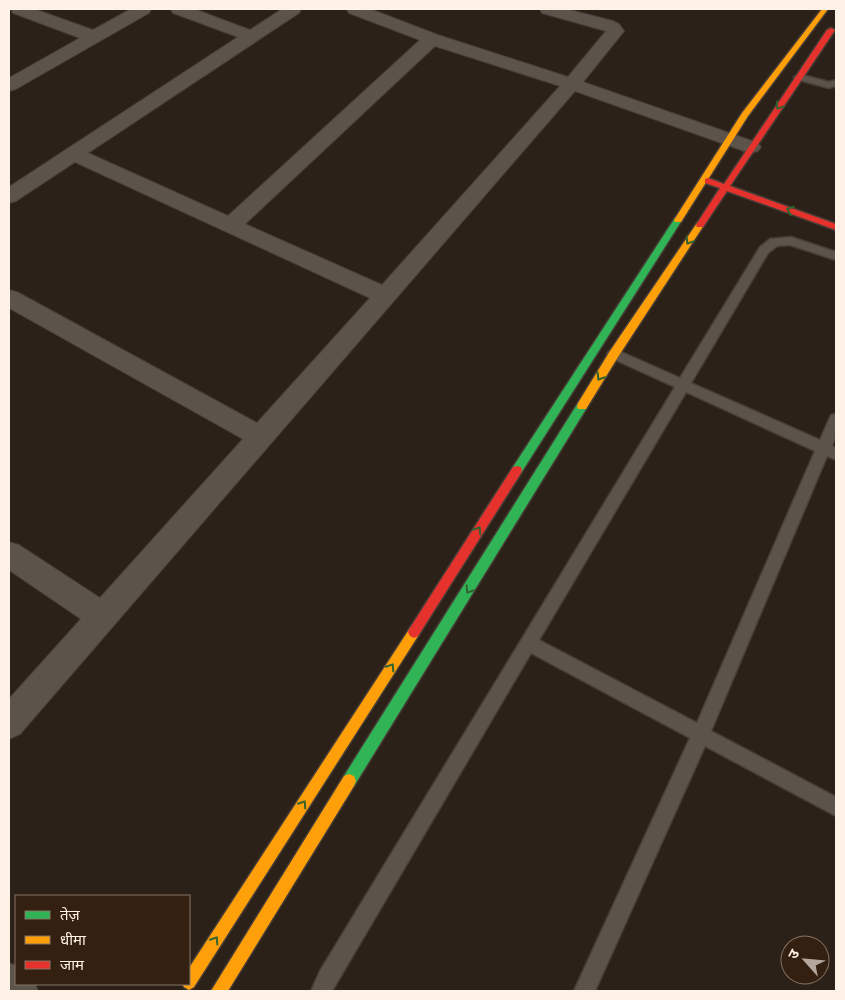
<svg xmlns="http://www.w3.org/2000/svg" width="845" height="1000" viewBox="0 0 845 1000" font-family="'Roboto Serif','Noto Sans Devanagari',serif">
<rect width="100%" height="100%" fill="#2c2118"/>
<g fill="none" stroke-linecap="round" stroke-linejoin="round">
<defs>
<path id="lane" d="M799 74 829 82 836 80V86L829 88 795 79 794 77Z
M791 237 836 252V260L790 245 777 246 768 253 691 383 820 440 831 415 836 414V435L832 446 836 448V460L827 456 711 731 836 797V816L705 746 595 991H574L690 738 531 653 332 991H311L320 971 675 387 609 357 607 354 609 351H619L680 378 760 247 770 239ZM686 392 815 451 697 723 539 640Z"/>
<path id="street" d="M11 9H34L93 30 131 9H151L149 13 16 89 9 91V78L80 38 13 13Z
M171 9H194L250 30 282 9H301L299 13 88 153 228 216 420 40 349 13 347 9H370L438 35 568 77 606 31 542 13 540 9H566L613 21 619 24 624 31 583 82 758 143 761 147 758 151 751 153 744 151 575 91 20 734 9 739V699L81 619 9 570V542L19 545 100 598 243 439 9 308V290L17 292 257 423 370 298 75 162 16 201 9 203V187L238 37 173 13ZM435 46 560 86 382 285 245 224Z
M9 963 16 966V984H35L38 991H9Z"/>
<path id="fast" d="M678 217 682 220 521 473H513L512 470 513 467 675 218Z
M582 402 587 406 586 409 354 786 349 788 344 786 342 781 344 776 578 403Z"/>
<path id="slow" d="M822 9H828L748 116 681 222H675L674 220 742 113Z
M700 222 704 225 618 357 586 409H578L577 406 578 403 610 351 697 223Z
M414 626 418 628 420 632 418 636 194 987 189 990 184 987 182 984H189V968L410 628Z
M349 774 354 776 356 781 354 786 228 991H211L344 776Z"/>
<path id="jam" d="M831 28 835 30 730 186 836 224V230L727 191 703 227H697L696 225 720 188 705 183V179L708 178 724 184 827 30Z
M517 466 521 467 522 470 521 473 418 636 414 638 410 636 408 632 410 628 513 467Z"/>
</defs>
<use href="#lane" stroke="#463d37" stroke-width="3"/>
<use href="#street" stroke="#463d37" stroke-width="2"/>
<use href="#fast" stroke="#463d37" stroke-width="3"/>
<use href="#slow" stroke="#463d37" stroke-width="3"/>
<use href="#jam" stroke="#463d37" stroke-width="3"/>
<use href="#lane" fill="#5c534b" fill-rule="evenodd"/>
<use href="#street" fill="#5c534b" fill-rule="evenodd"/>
<use href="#fast" fill="#30b455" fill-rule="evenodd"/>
<use href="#slow" fill="#ff9f0a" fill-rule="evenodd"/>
<use href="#jam" fill="#e5322d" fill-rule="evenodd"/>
</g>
<defs><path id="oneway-chevron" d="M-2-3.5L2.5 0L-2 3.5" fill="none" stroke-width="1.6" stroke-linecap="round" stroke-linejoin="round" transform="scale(1.25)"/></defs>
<g stroke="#32632f">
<use href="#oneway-chevron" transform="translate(779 106) rotate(124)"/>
<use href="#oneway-chevron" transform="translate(790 210) rotate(-160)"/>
<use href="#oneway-chevron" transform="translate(689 241) rotate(123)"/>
<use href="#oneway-chevron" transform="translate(600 377) rotate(122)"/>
<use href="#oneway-chevron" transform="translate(478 530) rotate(-57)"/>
<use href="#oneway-chevron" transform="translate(469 590) rotate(122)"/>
<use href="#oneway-chevron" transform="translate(391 667) rotate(-57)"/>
<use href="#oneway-chevron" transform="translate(303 804) rotate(-57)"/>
<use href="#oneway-chevron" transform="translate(215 940) rotate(-57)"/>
</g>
<rect width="845" height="1000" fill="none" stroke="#fef1e6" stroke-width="20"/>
<rect x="15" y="895" width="175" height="90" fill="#342010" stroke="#857466"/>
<rect x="25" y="911" width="25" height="8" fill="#30b455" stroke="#857466"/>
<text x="60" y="920" font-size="15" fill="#fef1e6">तेज़</text>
<rect x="25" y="936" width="25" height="8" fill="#ff9f0a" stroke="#857466"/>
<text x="60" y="945" font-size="15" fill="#fef1e6">धीमा</text>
<rect x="25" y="961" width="25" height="8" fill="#e5322d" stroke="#857466"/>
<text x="60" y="970" font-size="15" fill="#fef1e6">जाम</text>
<g transform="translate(805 960) rotate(297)"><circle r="24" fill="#342010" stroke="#857466"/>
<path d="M0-4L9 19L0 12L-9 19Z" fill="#b4a89e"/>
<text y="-8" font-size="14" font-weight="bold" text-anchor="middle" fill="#fef1e6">उ</text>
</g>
</svg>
